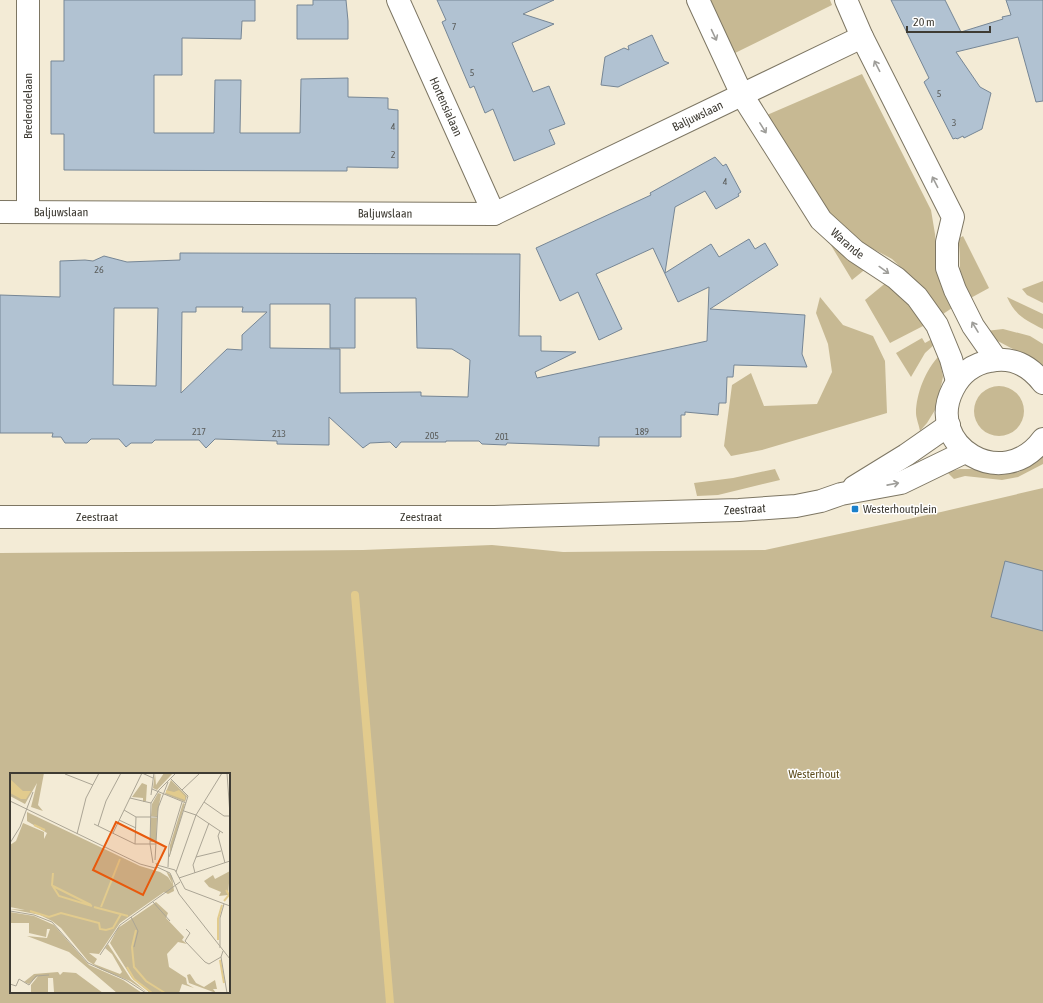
<svg xmlns="http://www.w3.org/2000/svg" width="1043" height="1003" viewBox="0 0 1043 1003" font-family="'Asap Condensed',sans-serif">
<rect width="100%" height="100%" fill="#f3ebd6"/>
<path fill="#c7b993" fill-rule="evenodd" d="M708 0H830L832 5 733 54Z
M862 74 931 210 935 234 937 261 952 308 940 316 917 283 892 259 862 243 832 218 767 115Z
M963 236 989 288 967 300C965 294 962 287 961 281 959 267 961 253 958 239Z
M830 240 868 267 852 280 829 242Z
M888 281 911 301 925 325 890 343 865 300Z
M1043 281V303L1027 295 1022 289Z
M820 297 843 325 873 336 885 361 887 413 762 450 731 456 724 446 732 385 751 373 764 406 817 404 832 372 828 344 816 313Z
M1007 297 1043 314V329C1025 320 1015 315 1007 297Z
M1003 329 1030 336 1043 344V365L994 339 986 331Z
M922 338 925 343 932 339 936 343 925 353 911 377 896 353Z
M939 356 943 377 938 400 935 410 927 423 920 431C919 425 916 418 916 413 916 394 926 369 939 356Z
M974 411a25 25 0 1 1 50 0a25 25 0 1 1-50 0Z
M1043 454V464L1018 477 1002 480 965 476 954 479 947 472 960 469H971L1000 475 1019 472 1037 462Z
M775 469 780 480 718 495 697 496 694 483 733 478Z
M1043 488V1003H0V553L363 550 492 545 563 552 765 550 941 512ZM11 774H229V992H11Z"/>
<g fill="none" stroke-linecap="round" stroke-linejoin="round">
<path stroke="#e2cb8d" stroke-width="8" d="M355 595 390 1003"/>
</g>
<path fill="#b1c2d2" stroke="#768695" fill-rule="evenodd" d="M64 0H255V21H242L241 39 182 38V75H154V133H214L215 80H241L240 133H300L301 79 348 78V97L388 98V109L398 110V168L347 167V171L64 170V134H51V61H64Z
M313 0H346L348 21V39H297V5H313Z
M437 0H554L523 14 554 24 512 43 533 92 549 86 565 124 549 130 555 144 514 161 493 109 485 113 474 86 470 88 442 22 446 20Z
M891 0H945L961 32 1003 19 1002 17 1011 15 1006 0H1043V101L1036 102 1018 37 956 52 980 87 991 93 982 129 964 138 963 136 957 139 956 138 953 139 924 82 929 78Z
M652 35 664 61 669 63 618 87 601 85 605 57 624 48 629 50 628 46Z
M715 157 723 166 726 164 741 192 738 194 739 196 716 209 705 191 675 207 665 273 711 244 719 257 749 239 755 249 765 243 778 265 710 309 805 315 802 354 807 367 734 365 733 377H727L726 403H719L718 415 685 412V415H681V437H599V446L507 443 506 445 482 444 479 441H446V442H401L396 448 390 442 370 443 363 448 329 417V445L277 444V441L215 439 206 448 199 440H155L152 443H131L126 447 119 439H91L87 443H65L61 437H52L53 433H0V295L60 297V261L85 260 93 261 104 256 127 262 180 260V253L520 254 519 336H541V351L576 352 535 372 537 378 707 341 709 287 678 302 653 248 596 274 622 329 599 340 578 292 560 301 536 248 651 195 650 193ZM355 298H416L417 348 452 349 470 360 468 397 421 396V392L340 393V349L270 348V304H330V348H355ZM196 307H243L242 312H267L242 335V350L227 349 181 393 182 312H196ZM114 308H158L156 386 113 385Z
M1005 561 1043 571V631L991 617Z"/>
<g fill="none" stroke-linecap="round" stroke-linejoin="round">
<defs>
<g id="street">
<path d="M28 0V212"/>
<path id="s1" d="M398 0 494 214"/>
<path id="s2" d="M0 212 494 214 862 37"/>
</g>
<g id="secondary">
<path id="s3" d="M698 0 742 95 821 220 855 251 896 278 917 297 937 325 951 359 957 381"/>
<path d="M846 0 862 37 953 217 947 242V268L955 290 973 326 996 359"/>
<path d="M1043 383C1030 366 1012 356 990 361 973 364 961 373 953 389 924 445 1003 494 1043 439"/>
<path d="M854 487 906 455 949 425"/>
<path id="s4" d="M0 517H494L739 510 796 506 821 501 841 494 901 483 965 452"/>
</g>
</defs>
<use href="#street" stroke="#7d7663" stroke-width="24"/>
<use href="#secondary" stroke="#7d7663" stroke-width="24"/>
<use href="#street" stroke="#fff" stroke-width="22"/>
<use href="#secondary" stroke="#fff" stroke-width="22"/>
</g>
<defs><path id="oneway-shaft" d="M-6 0H5M1.5-3L5.5 0L1.5 3" fill="none" stroke-width="1.6" stroke-linecap="round" stroke-linejoin="round"/></defs>
<g stroke="#9e9d99">
<use href="#oneway-shaft" transform="translate(714 35) rotate(65)"/>
<use href="#oneway-shaft" transform="translate(877 66) rotate(-117)"/>
<use href="#oneway-shaft" transform="translate(763 128) rotate(58)"/>
<use href="#oneway-shaft" transform="translate(935 182) rotate(-117)"/>
<use href="#oneway-shaft" transform="translate(884 270) rotate(36)"/>
<use href="#oneway-shaft" transform="translate(975 327) rotate(-121)"/>
<use href="#oneway-shaft" transform="translate(893 484) rotate(-11)"/>
</g>
<rect fill="#1b80cb" stroke="#fff" stroke-width="1.5" x="851" y="505" width="8" height="8" rx="2"/>
<g text-anchor="middle" dominant-baseline="central" stroke-width="3" stroke-linejoin="round" paint-order="stroke">
<g font-size="10" fill="#5b5d5b">
<text x="454" y="26">7</text>
<text x="472" y="72">5</text>
<text x="939" y="93">5</text>
<text x="954" y="122">3</text>
<text x="393" y="126">4</text>
<text x="393" y="154">2</text>
<text x="725" y="181">4</text>
<text x="99" y="269">26</text>
<text x="199" y="431">217</text>
<text x="642" y="431">189</text>
<text x="279" y="433">213</text>
<text x="432" y="435">205</text>
<text x="502" y="436">201</text>
</g>
<g font-size="12" fill="#3e3b33" stroke="#fff">
<text transform="translate(28 106) rotate(-90)">Brederodelaan</text>
<text stroke="none"><textPath href="#s1" startOffset="117">Hortensialaan</textPath></text>
<text stroke="none"><textPath href="#s2" startOffset="720">Baljuwslaan</textPath></text>
<text stroke="none"><textPath href="#s2" startOffset="61">Baljuwslaan</textPath></text>
<text stroke="none"><textPath href="#s2" startOffset="385">Baljuwslaan</textPath></text>
<text stroke="none"><textPath href="#s3" startOffset="288">Warande</textPath></text>
<text stroke="none"><textPath href="#s4" startOffset="745">Zeestraat</textPath></text>
<text stroke="none"><textPath href="#s4" startOffset="97">Zeestraat</textPath></text>
<text stroke="none"><textPath href="#s4" startOffset="421">Zeestraat</textPath></text>
</g>
<g font-size="12" fill="#3e3b33" stroke="#fff" text-anchor="start">
<text x="863" y="509">Westerhoutplein</text>
</g>
<g font-size="12" fill="#5d4c1d" stroke="#fff">
<text x="814" y="774">Westerhout</text>
</g>
</g>
<g transform="translate(10 773)">
<rect width="220" height="220" fill="#f3ebd6"/>
<path d="M0 0H34L28 32 33 38 21 34 27 10 15 31 0 23ZM145 0 146 12 154 0H163L147 17 143 15ZM161 7 177 23 175 29 155 21ZM132 10 137 12 136 28 133 29V25L122 24ZM148 20 151 21 147 44 141 43 142 31ZM173 30 175 31 160 82V72ZM17 39 130 93 150 99 158 104 163 112 156 98 162 103 164 118 158 121 154 119 110 150 89 181 79 180 87 186 84 191 110 201 112 199 110 195 102 181 95 175 98 171 121 206 138 220 120 208 90 196 78 188 51 155 42 148 30 142 0 136 15 137 0 134V72L6 68 13 50 34 59V66L37 60 17 48ZM141 45H147L146 69H140ZM220 98 218 122 209 123 211 119 199 114 194 108 203 102 205 106ZM146 129 158 140 156 145 174 164 172 167 177 171 168 169 157 181 159 194 176 205 177 211 184 215 172 211 169 220H140L122 205 100 170 108 155ZM0 139 24 143 44 152 79 192 113 207 132 220H107L59 179 17 163 37 165 40 156H37L36 164 19 160V150H0ZM48 199 50 202 53 199 66 200 93 220H21V212L29 202 19 211 14 209 24 201ZM38 205H43L44 219H38ZM180 201 186 210 194 214 205 207 207 216H203L206 220 179 210 177 202Z" fill="#c7b993" fill-rule="evenodd"/>
<path d="M0 6 13 18H21L16 26H11L0 20ZM156 17 164 19 169 17 175 23V27L156 20Z" fill="#e2cb8d"/>
<path fill="none" stroke="#e2cb8d" stroke-width="2" d="M24 52 35 57M43 100 42 112 49 123 82 133M43 113 81 132M214 128 219 122 216 117M84 134 118 143M91 134 110 86M20 138 39 144 51 140 89 150 90 156 96 157 103 155 111 141M126 157 122 174 124 194 136 208 155 220M208 167V146L212 132M210 187 214 210M117 194 124 206 142 220"/>
<path fill="none" stroke="#aba595" stroke-width="1" d="M217 0 220 42M55 1 83 12M142 16 176 30M172 17 190 0M141 22 144 0M120 25 141 30M0 28 130 91 145 95 147 93 146 90M194 29 214 43H220M114 37 126 44H147M174 38 186 42 213 60M109 47 126 55M84 51 125 71H146M88 53 96 28 111 0M210 58 208 63 215 90M103 60 132 0 143 5M67 61 76 25 89 0M0 70 10 54 23 19M125 71 126 44M159 84 178 23 161 6M186 84 211 78M145 87 148 35 158 9M143 90 140 71 141 30 149 17 166 0M147 92 165 97 175 116 220 133M147 94 160 100 169 121 220 186M158 94 159 72 172 29M166 99 186 42 212 0M185 100 183 92 199 50M169 105 220 88M143 129 160 148M0 138 24 142 42 149 78 190 116 207 136 220M121 144 128 158 124 174M176 156 180 160 175 168 195 189 199 191 211 184M210 175V145L214 131M213 178 211 184 217 220M90 182 110 152 170 109M0 211 6 213 9 206 19 212 26 203 39 202"/>
<path fill="#e8590c" fill-opacity="0.15" stroke="#e8590c" stroke-width="2" d="M106 49 156 74 133 122 83 97Z"/>
<rect width="220" height="220" fill="none" stroke="#3e3b33" stroke-width="2"/>
</g>
<path d="M907 26v6h83v-6" fill="none" stroke="#3e3b33" stroke-width="2"/>
<text x="913" y="26" font-size="12" fill="#3e3b33" stroke="#ffffff" stroke-width="3" paint-order="stroke">20 m</text>
</svg>
